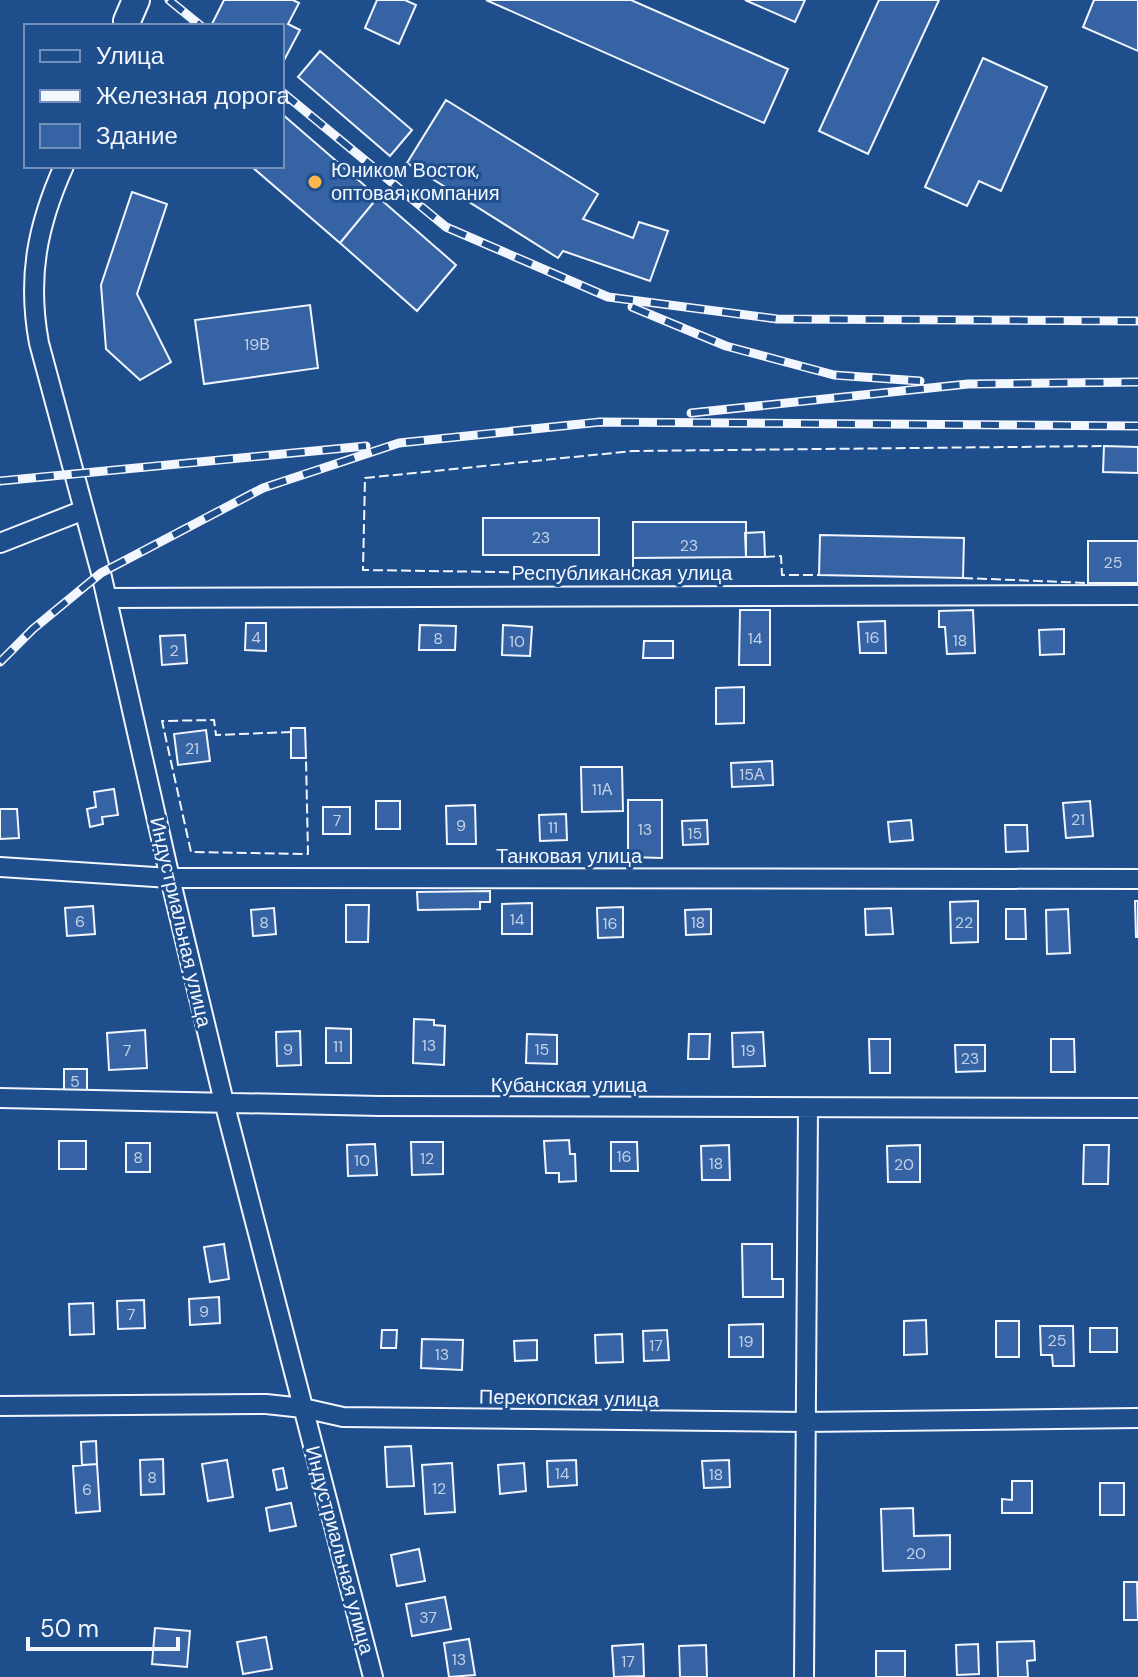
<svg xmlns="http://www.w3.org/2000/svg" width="1138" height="1677" viewBox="0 0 1138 1677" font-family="'DM Sans',sans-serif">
<rect width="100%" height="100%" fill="#1f4e8c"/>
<path fill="#3563a3" stroke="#f2f6ff" stroke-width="2" d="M224 0H293L299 3 288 24 300 30 282 64V26H211Z
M377 0H405L416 5 399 44 365 28Z
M486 0H631L788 69 764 123Z
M745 0H805L795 22Z
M879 0H939L868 154 819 131Z
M1094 0H1138V51L1083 27Z
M320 51 412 130 390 156 298 77Z
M983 58 1047 87 1001 191 979 181 967 206 925 187Z
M446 100 598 194 583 219 633 238 639 222 668 231 650 281 563 251 558 258 407 163Z
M282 114 378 197 340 243 251 166H282Z
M132 192 167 204 137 294 171 362 140 380 106 349 101 285Z
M378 197 456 265 417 311 340 243Z
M310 305 318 368 204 384 195 320Z
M1104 446 1138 447V473L1103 472Z
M483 518H599V555H483Z
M633 522H746V557L633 558Z
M764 532 765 557H746L745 533Z
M820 535 964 538 963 578 819 575Z
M1088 541H1138V583H1088Z
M740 610H770V665H739Z
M973 610 975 653 947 654 945 627H939V611Z
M885 621 886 653H860L858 622Z
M246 623H266V651L245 650Z
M420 625 456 626 455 650H419Z
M503 625 532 627 530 656 502 655Z
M1064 629V654L1040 655 1039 630Z
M185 635 187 663 162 665 160 636Z
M644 641H673V658H643Z
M744 687V723L716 724V688Z
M291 728H305L306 758H291Z
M206 730 210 761 178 765 174 734Z
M772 761 773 785 732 787 731 763Z
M581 767H622L623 811 582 812Z
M114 789 118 815 102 817 103 824 90 827 87 809 96 807 94 792Z
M628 800H662V858L628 857Z
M376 801H400V829H376Z
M1090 801 1093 836 1066 838 1063 803Z
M475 805 476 844H447L446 806Z
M323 807H350V834H323Z
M0 809H17L19 838 0 839Z
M566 814 567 840 540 841 539 815Z
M707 820 708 844 683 845 682 821Z
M911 820 913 840 890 842 888 822Z
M1005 825H1027L1028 851 1006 852Z
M490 891V902H480V909L418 910 417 892Z
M978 901V942L951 943 950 902Z
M1135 901H1138V937H1136Z
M532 903V934H502V904Z
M346 905H369L368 942H346Z
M93 906 95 934 67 936 65 908Z
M623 907V937L598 938 597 908Z
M274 908 276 934 253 936 251 910Z
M891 908 893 934 866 935 865 909Z
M711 909V934L686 935 685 910Z
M1006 909H1025L1026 939H1006Z
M1068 909 1070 953 1047 954 1046 910Z
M414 1019 434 1020V1025L445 1026 444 1065 413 1063Z
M326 1028 351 1029V1063H326Z
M145 1030 147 1068 109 1070 107 1033Z
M300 1031 301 1065 277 1066 276 1032Z
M763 1032 765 1066 733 1067 732 1033Z
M527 1034 557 1035V1064L526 1063Z
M689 1034H710L709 1059H688Z
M869 1039H890V1073H870Z
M1051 1039H1074L1075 1072H1051Z
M955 1045H985V1071L956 1072Z
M64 1069H87V1092H64Z
M569 1140 570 1154H575L576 1181 559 1182V1173H546L544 1141Z
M59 1141H86V1169H59Z
M411 1142H443V1174L412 1175Z
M611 1142H637L638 1171H611Z
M126 1143H150V1172H126Z
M375 1144 377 1175 348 1176 347 1145Z
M729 1145 730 1180H702L701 1146Z
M920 1145V1182H888L887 1146Z
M1084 1145H1109L1108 1184H1083Z
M224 1244 229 1279 210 1282 204 1247Z
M742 1244H772V1279H783V1297H743Z
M219 1297 220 1323 190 1325 189 1299Z
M144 1300 145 1328 118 1329 117 1301Z
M93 1303 94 1334 70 1335 69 1304Z
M926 1320 927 1354 904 1355V1321Z
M996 1321H1019V1357H996Z
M763 1324V1357H729V1325Z
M1040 1326H1073L1074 1366H1053L1052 1355H1041Z
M1090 1328H1117V1352H1090Z
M382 1330H397L396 1348H381Z
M667 1330 669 1360 644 1361 643 1331Z
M622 1334 623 1362 596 1363 595 1335Z
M422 1339 463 1340 462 1370 421 1368Z
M537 1340V1360L515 1361 514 1341Z
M96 1441 97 1464 82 1465 81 1442Z
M411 1446 414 1486 387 1487 385 1447Z
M163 1459 164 1494 141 1495 140 1460Z
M227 1460 233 1497 208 1501 202 1464Z
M576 1460 577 1485 548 1487 547 1461Z
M729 1460 730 1487 704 1488 702 1461Z
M452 1463 455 1512 425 1514 422 1465Z
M524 1463 526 1491 500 1494 498 1465Z
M97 1464 100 1511 76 1513 73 1466Z
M283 1468 287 1488 277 1490 273 1470Z
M1012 1481H1032V1513H1002V1499L1012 1500Z
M1100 1483H1124V1515H1100Z
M291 1503 296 1526 270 1531 266 1508Z
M913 1508 914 1536 950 1535V1569L883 1571 881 1509Z
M419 1549 425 1581 397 1586 391 1555Z
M1124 1582H1137L1138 1620H1124Z
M445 1597 451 1629 412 1636 406 1604Z
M155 1628 190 1631 187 1667 152 1664Z
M266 1637 272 1669 243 1674 237 1642Z
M469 1639 475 1675 449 1677 444 1643Z
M1034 1641 1035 1660 1027 1661 1028 1677H998L997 1642Z
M643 1644 644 1676 614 1677 612 1646Z
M978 1644 979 1674 957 1675 956 1645Z
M706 1645 707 1677H680L679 1646Z
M876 1651H905V1677H876Z"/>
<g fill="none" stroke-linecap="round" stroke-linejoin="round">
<defs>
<path id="street" d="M64 166C37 226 27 278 39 343L101 573 170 878 224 1102 373 1677
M0 543 84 510
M107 598 1138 595
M0 867 170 878 1138 879
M0 1098 380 1106 1138 1108
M0 1406 266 1404 303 1408 343 1417 804 1422 1138 1418
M804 1677 808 1108"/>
<path id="secondary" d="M127 21 136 0"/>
</defs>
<use href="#street" stroke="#f2f6ff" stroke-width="22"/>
<use href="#secondary" stroke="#f2f6ff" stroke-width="30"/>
<use href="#street" stroke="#1f4e8c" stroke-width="18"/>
<use href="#secondary" stroke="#1f4e8c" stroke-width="26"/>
<defs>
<path id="rail" d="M169 0 201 26
M282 92 446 227 608 297 777 319 1138 321
M632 307 726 346 834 375 920 381
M691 413 968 384 1138 382
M0 481 366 446
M0 662 33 629 101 573 263 488 399 443 600 422 1138 426"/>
</defs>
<use href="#rail" stroke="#f2f6ff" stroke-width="9"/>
<use href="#rail" stroke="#1f4e8c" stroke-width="6" stroke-dasharray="18" stroke-linecap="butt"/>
<path stroke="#f2f6ff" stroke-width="2" stroke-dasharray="10 4" stroke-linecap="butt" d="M765 557 781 556 782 575H819
M633 558V574L363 570 365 478 633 451 1104 446
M963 578 1088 583
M291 732 216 735 214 720 162 721 191 852 308 854 306 758"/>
</g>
<circle fill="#ffb74d" stroke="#1f4e8c" stroke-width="3" cx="315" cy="182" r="8"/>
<g text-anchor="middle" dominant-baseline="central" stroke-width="6" stroke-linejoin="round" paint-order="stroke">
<g font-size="16" fill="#c3d1e8">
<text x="257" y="344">19В</text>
<text x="541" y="537">23</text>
<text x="689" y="545">23</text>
<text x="1113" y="562">25</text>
<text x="256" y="637">4</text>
<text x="872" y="637">16</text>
<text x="438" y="638">8</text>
<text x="755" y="638">14</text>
<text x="960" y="640">18</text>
<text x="517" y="641">10</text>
<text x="174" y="650">2</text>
<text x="192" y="748">21</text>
<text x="752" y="774">15А</text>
<text x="602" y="789">11А</text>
<text x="1078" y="819">21</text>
<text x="337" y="820">7</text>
<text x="461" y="825">9</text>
<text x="553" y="827">11</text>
<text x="645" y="829">13</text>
<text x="695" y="833">15</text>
<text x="517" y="919">14</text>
<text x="80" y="921">6</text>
<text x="264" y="922">8</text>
<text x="698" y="922">18</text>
<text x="964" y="922">22</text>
<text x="610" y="923">16</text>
<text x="429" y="1045">13</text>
<text x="338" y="1046">11</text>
<text x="288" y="1049">9</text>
<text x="542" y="1049">15</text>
<text x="127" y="1050">7</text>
<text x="748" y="1050">19</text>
<text x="970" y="1058">23</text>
<text x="75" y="1081">5</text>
<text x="624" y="1156">16</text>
<text x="138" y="1157">8</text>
<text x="427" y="1158">12</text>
<text x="362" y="1160">10</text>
<text x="716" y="1163">18</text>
<text x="904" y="1164">20</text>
<text x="204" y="1311">9</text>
<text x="131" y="1314">7</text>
<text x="1057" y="1340">25</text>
<text x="746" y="1341">19</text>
<text x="656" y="1345">17</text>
<text x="442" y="1354">13</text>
<text x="562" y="1473">14</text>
<text x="716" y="1474">18</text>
<text x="152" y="1477">8</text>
<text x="439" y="1488">12</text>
<text x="87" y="1489">6</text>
<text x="916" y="1553">20</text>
<text x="428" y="1617">37</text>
<text x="459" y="1659">13</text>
<text x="628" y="1661">17</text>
</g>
<g font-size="20" fill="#f2f6ff" stroke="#1f4e8c" text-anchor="start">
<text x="331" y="170">Юником Восток,<tspan x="331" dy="23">оптовая компания</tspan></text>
</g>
<g font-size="20" fill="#f2f6ff" stroke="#1f4e8c">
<text x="622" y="573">Республиканская улица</text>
<text x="569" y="856">Танковая улица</text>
<text transform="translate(181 922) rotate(77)">Индустриальная улица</text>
<text x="569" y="1085">Кубанская улица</text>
<text transform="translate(569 1398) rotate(1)">Перекопская улица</text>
<text transform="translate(340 1550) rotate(75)">Индустриальная улица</text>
</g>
</g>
<rect x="24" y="24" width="260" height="144" fill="#1f4e8c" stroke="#7391ba" stroke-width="2"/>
<rect x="40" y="50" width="40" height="12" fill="#1f4e8c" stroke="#7391ba" stroke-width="2"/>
<text x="96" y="64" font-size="24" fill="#f2f6ff">Улица</text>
<rect x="40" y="90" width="40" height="12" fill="#f2f6ff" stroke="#7391ba" stroke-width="2"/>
<text x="96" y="104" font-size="24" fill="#f2f6ff">Железная дорога</text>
<rect x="40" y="124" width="40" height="24" fill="#3563a3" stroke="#7391ba" stroke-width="2"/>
<text x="96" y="144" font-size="24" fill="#f2f6ff">Здание</text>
<path d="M28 1637v12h150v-12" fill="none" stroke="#f2f6ff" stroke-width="4"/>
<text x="40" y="1637" font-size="24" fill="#f2f6ff" stroke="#1f4e8c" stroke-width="6" paint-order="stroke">50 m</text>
</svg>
